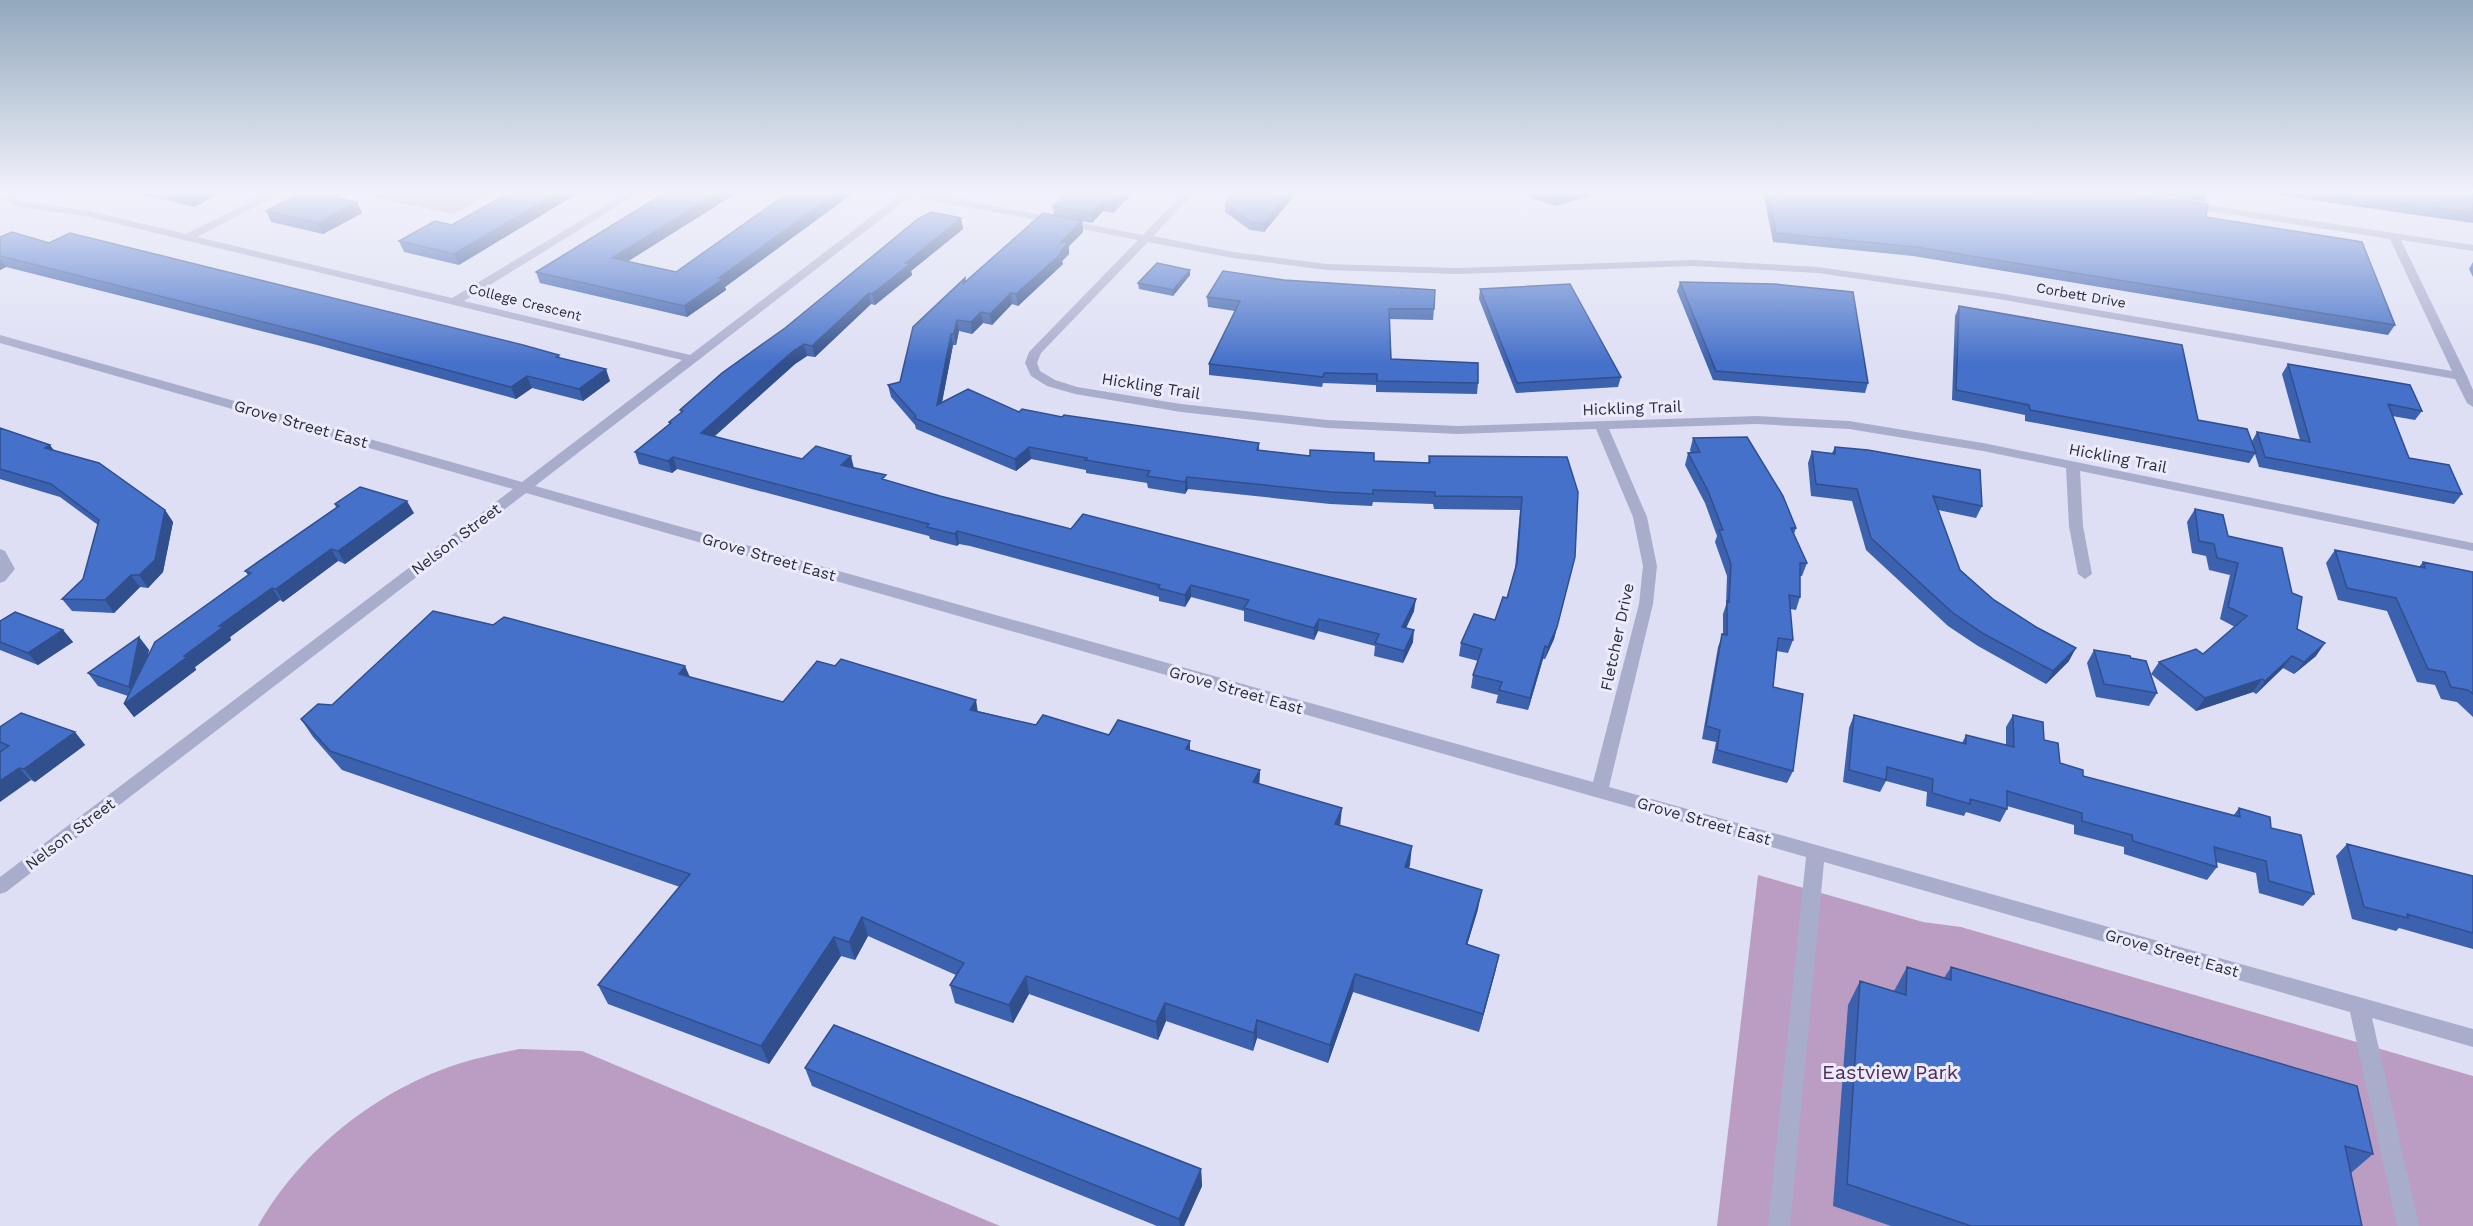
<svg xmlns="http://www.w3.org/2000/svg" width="2473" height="1226" viewBox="0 0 2473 1226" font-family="'Work Sans',sans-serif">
<rect width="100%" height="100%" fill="#dedff4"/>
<path fill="#bb9dc4" d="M346 191H495L453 214Z
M1758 875 1923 922 1961 927 2473 1076V1226H1717Z
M519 1049 582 1051 1000 1226H258C301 1150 378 1089 461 1063 480 1057 500 1053 519 1049Z"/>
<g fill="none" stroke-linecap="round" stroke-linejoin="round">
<path fill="#a9adcc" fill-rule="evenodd" d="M6 191H16L13 198 20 201 89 211 186 234 272 191H285L197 237 452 298 630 191H642L464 301 690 355 905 191H917L1143 235 1185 191H1196L1153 236 1233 252 1327 264 1457 268 1693 260 1818 267 1998 293 2452 371 2390 239 2188 208 2183 205 2188 202 2473 245V251L2401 240 2467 376 2473 390V407L2467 403 2455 379 1998 299 1818 273 1693 266 1457 274 1327 270 1233 258 1148 242 1041 353 1037 363 1040 371 1055 380 1077 387 1181 404 1327 420 1458 426 1757 416 1849 421 1983 443 2473 543V551L2080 471 2083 526 2092 574 2085 579 2078 574 2069 526 2066 468 1983 451 1849 429 1757 424 1609 429 1647 517 1657 566 1653 604 1609 787 2473 1029V1047L2372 1018 2419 1226H2397L2350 1012 1824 862 1790 1226H1768L1806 857 526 493 6 892 0 894V877L513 489 0 343V335L522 482 682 360 89 217 18 207 3 199ZM911 196 1138 240 1029 352 1025 363 1031 376 1047 386 1075 394 1181 412 1327 428 1458 434 1596 429 1633 517 1643 566 1639 604 1593 782 535 486Z
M0 549 5 551 15 569 5 581 0 583Z"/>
</g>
<path fill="#3c61ae" d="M126 191H223L194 207Z
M856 191 725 287 726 290 687 317 540 283 536 272 628 262 676 272Z
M1135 191 1113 213 1103 211 1092 223 1082 221 1083 232 1069 246V254L1062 261 1063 264 1018 306 1012 304 992 325 983 323 972 334 959 331 956 345H953L942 403 1259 443V450L1310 456 1374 461 1428 463 1429 456 1567 457 1575 557 1554 639 1545 659H1543L1528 710 1496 703 1498 695 1471 688 1473 675 1478 661 1459 656 1461 643 1495 620 1507 598 1515 569 1520 510 1434 509 1433 504 1373 502 1372 506 1330 504 1188 489 1185 494 1148 488 1147 483 1086 473V470L1031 459 1016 471 916 429 915 425 891 397 888 385 900 382 965 278 966 282 1054 215 1053 206Z
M1298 191 1264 232 1250 230 1225 212V204Z
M1511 191H1607L1555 206Z
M1763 191H2126L2206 217 2395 325 2388 335 1913 256 1773 242Z
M2133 191H2210L2205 202Z
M2247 191H2473V223Z
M343 199 362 213 323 234 271 222 266 211Z
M961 218 963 229 911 271 912 275 875 305 871 304 815 357 807 356 795 364 714 436 802 459 853 468 887 481 940 496 1071 529 1414 611 1406 628 1413 642 1403 663 1374 656 1375 646 1318 631 1314 640 1244 621V611L1191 597 1185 607 1159 601V597L970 546 959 544 957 546 930 539 929 536 677 469 672 473 639 464 635 452 669 424V422L681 413 680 410Z
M452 225 459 265 404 252 399 241Z
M0 237 49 243 559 355 560 358 610 381 583 401 532 388 516 399 317 345 6 267 0 270Z
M2473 262V277L2469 269Z
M1190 270V275L1173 296 1139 289 1138 283Z
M1680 282 1868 383 1865 393 1713 380 1677 291Z
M1480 289 1621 377 1618 387 1516 393 1479 299Z
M1207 297 1434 309 1433 320 1389 319 1391 359 1478 383 1477 394 1376 392V385L1323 383 1322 387 1209 375V364L1235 311 1208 307Z
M1959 306 2198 420 2252 441 2257 432 2300 440 2282 374 2288 364 2422 411 2415 420 2392 416 2409 458 2462 494 2454 504 2259 467 2255 454 2249 463 2025 421V415L1952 400 1955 316Z
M0 428 54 450 165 510 173 522 163 572 148 588 140 587 114 613 72 611 62 599 83 579 98 525 60 497 0 479Z
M1693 438 1796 528 1794 534 1807 563 1802 576H1800V597L1796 610 1790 609 1793 640 1788 653 1777 651 1773 687 1793 771 1787 783 1712 763 1716 742 1702 739 1718 647 1723 634V614L1726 605 1727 576 1715 542 1717 536 1705 503 1685 465 1688 453H1691L1690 450Z
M1835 447 1982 506 1976 518 1938 510 1960 570 1994 600 2069 661 2046 684 1978 646 1948 626 1866 550 1852 501 1811 496 1808 463 1812 451 1832 453Z
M335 504 414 513 345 564 338 561 283 602 280 600 230 637 231 640 195 667 196 670 134 717 124 704 128 696 98 686 88 673 139 637 149 650 147 657 248 575 245 571 336 508Z
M2195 509 2228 536 2297 629 2316 656 2294 674 2283 668 2256 694 2253 692 2196 711 2151 674 2159 662 2203 654 2235 627 2220 619 2230 575 2209 570 2206 556 2192 553 2187 522Z
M2335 550 2419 567 2423 562 2473 572V717L2457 702 2441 699 2435 685 2417 682 2387 611 2338 600 2326 563Z
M0 621 63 630 73 642 38 665 0 650Z
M2094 650 2131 658 2157 693 2149 706 2096 697 2087 663Z
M685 666 690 677 783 702 978 711 1036 725 1109 735 1190 741V750L1260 770 1259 784 1340 825 1410 865 1408 868 1478 909 1467 945 1499 955 1479 1032 1353 992 1328 1063 1257 1038 1253 1051 1166 1021 1158 1040 1029 994 1013 1023 955 1003 950 985 956 975 868 936 855 960 841 956 769 1064 608 1004 598 985 680 887 342 770 313 737 301 719 332 705Z
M1854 715 1962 743 1966 735 2006 745V727L2013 715 2044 740 2060 763 2083 776 2233 816 2239 808 2271 828 2314 894 2303 906 2259 893 2256 873 2216 862 2217 867 2207 880 2124 854V847L2074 834V825L2007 806V809L2000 822 1966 812 1964 816 1926 806 1927 792 1886 781 1880 792 1843 782 1849 728Z
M0 727 75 732 85 745 35 782 31 780 0 751Z
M2347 844 2473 876V949L2399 928 2396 931 2352 919 2336 856Z
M1907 967 1944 978 1951 967 2373 1154 2351 1173 2362 1226H1891L1833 1206 1848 1005 1860 981 1894 991Z
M805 1068 1201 1169 1202 1186 1184 1226H1157L812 1086Z"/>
<path fill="#314f8d" d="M198 191H223L194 207 189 196Z
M561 191H582L459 265 454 254Z
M721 191H740L616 269 612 258Z
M839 191H856L725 287 726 290 687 317 684 306 719 278Z
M1125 191H1135L1113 213 1112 203Z
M1292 191H1298L1264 232V224Z
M1580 191H1607L1555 206 1556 198Z
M1103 201V211L1092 223 1091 213Z
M357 202 362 213 323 234 318 223Z
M961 218 963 229 911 271 912 275 875 305 872 294 906 263Z
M1082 221 1083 232 1069 246V254L1062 261 1063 264 1018 306 1016 294 1061 242Z
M0 258 6 267 0 270Z
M1190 270V275L1173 296V290Z
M869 293 871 304 815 357 812 346Z
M1011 293 1012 304 992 325 990 314Z
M981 312 983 323 972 334 971 322Z
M957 320 959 331 956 345 954 333Z
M951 334 953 345 939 417 937 405Z
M804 344 807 356 795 364 705 445 701 433 792 352Z
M606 369 610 381 583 401 579 389Z
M527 376 532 388 516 399 511 387Z
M50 445 59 457 45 448Z
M1029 447 1031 459 1016 471 1015 459Z
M851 456 854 468 841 465Z
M673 457 677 469 672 473 668 461Z
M1187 477 1188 489 1185 494V482Z
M407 501 414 513 345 564 338 551Z
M165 510 173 522 163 572 148 588 139 575Z
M957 531 959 544 957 546 955 534Z
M331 549 338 561 283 602 276 589Z
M1575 557 1554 639 1545 659 1548 647Z
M131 575 140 587 114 613 105 600Z
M1191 585V597L1185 607V595Z
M272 588 280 600 230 637 231 640 195 667 196 670 134 717 124 704 136 696 129 687 139 637 149 650 141 692 219 626Z
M1416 599 1414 611 1401 639 1402 627Z
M1319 619 1318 631 1314 640V628Z
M63 630 73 642 38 665 28 653Z
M1414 630 1413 642 1403 663 1404 651Z
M2325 643 2316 656 2294 674 2304 662Z
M1545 646 1543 659 1528 710 1530 698Z
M2076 648 2069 661 2046 684 2053 671Z
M2292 656 2283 668 2256 694 2265 681Z
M685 666 692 684 679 674Z
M2262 679 2253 692 2196 711 2205 698Z
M976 700 979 719 970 710Z
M75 732 85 745 35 782 24 769Z
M1190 741V760L1186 749Z
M19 768 31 780 0 802V781Z
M1260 770 1259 788 1253 782Z
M1342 808 1340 827 1335 824Z
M1412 846 1410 865 1402 886 1405 867Z
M1482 890 1478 909 1462 962 1466 944Z
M862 917 868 936 855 960 849 942Z
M834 937 841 956 769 1064 761 1046Z
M1499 955 1495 973 1479 1032 1483 1014Z
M1355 974 1353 992 1328 1063 1330 1045Z
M1026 976 1029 994 1013 1023 1009 1005Z
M1165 1003 1166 1021 1158 1040 1156 1022Z
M1257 1020V1038L1253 1051 1254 1033Z
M1201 1169 1202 1186 1184 1226H1180L1179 1219Z"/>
<path fill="#4671ca" stroke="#314f8d" stroke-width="1.5" d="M167 191H198L189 196Z
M305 191H326L341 195 337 198 357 202 318 223 266 211Z
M512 191H561L454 254 399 241 435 221 452 225Z
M668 191H721L612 258 676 272 791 191H839L719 278 723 279 684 306 536 272Z
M1069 191H1125L1112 203 1103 201 1091 213 1053 206Z
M1236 191H1292L1264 224 1250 222 1225 204Z
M1537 191H1580L1556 198Z
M1768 191H2126L2208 204 2206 217 2362 242 2395 325 1916 247 1776 233Z
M2316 191H2473V213Z
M931 212 961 218 906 263 910 264 872 294 869 293 812 346 804 344 792 352 701 433 802 459 816 446 851 456 841 465 886 475 882 479 940 496 1071 529 1083 514 1416 599 1402 627 1414 630 1404 651 1375 643 1379 634 1319 619 1314 628 1244 608 1249 600 1191 585 1185 595 1158 588 1160 585 968 534 957 531 955 534 927 527 929 524 673 457 668 461 635 452 671 423 669 422 683 411 680 410 722 373 785 328 918 219Z
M1043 213 1082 221 1061 242 1068 243 1060 252 1062 253 1016 294 1011 293 990 314 981 312 971 322 957 320 954 333 951 334 937 405 968 389 1019 412 1022 409 1062 417 1064 415 1259 443 1257 450 1310 456V450L1374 453V461L1430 463 1429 456 1567 457 1578 492 1575 557 1557 627 1548 647 1545 646 1530 698 1499 690 1502 682 1473 675 1482 649 1461 643 1474 614 1495 620 1503 597 1507 598 1517 563 1522 497 1435 496V492L1373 490V494L1331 492 1187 477 1185 482 1147 476 1150 471 1085 460 1087 458 1029 447 1015 459 914 418 916 416 888 385 900 382 913 327 965 278 964 283Z
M12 232 49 243 70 233 523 345 559 355 556 357 606 369 579 389 527 376 511 387 311 334 0 256V237Z
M1157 263 1190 270 1173 290 1138 283Z
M1223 271 1284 280 1435 290 1434 309H1389L1391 359 1478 363V383L1377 381V374L1324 373 1323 377 1209 364 1240 301 1207 297Z
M1680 282 1774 284 1853 292 1868 383 1716 371Z
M1570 284 1621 377 1517 383 1480 289Z
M1959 306 2182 345 2198 420 2247 429 2256 453 2030 410 2029 405 1956 390Z
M2288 364 2410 385 2422 411 2388 404 2409 458 2449 465 2462 494 2265 457 2257 432 2310 442Z
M0 428 50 445 45 448 99 463 165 510 155 560 139 575H131L105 600 62 599 83 579 99 520 51 484 0 469Z
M1747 437 1783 496 1796 528H1791L1807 563H1800V597L1789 595 1793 640 1778 638 1773 687 1803 694 1793 771 1717 750 1720 730 1706 726 1722 634 1727 635V601L1729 602 1731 564 1719 530H1723L1708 491 1688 453 1700 452 1693 438Z
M1835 447 1868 450 1980 470 1982 506 1933 496 1960 570 1994 600 2036 627 2076 648 2053 671 1984 634 1953 613 1871 538 1857 489 1816 484 1812 451 1835 454Z
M360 487 407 501 338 551 331 549 276 589 272 588 219 626 223 627 184 656 187 657 124 704 155 642 251 573 245 571 339 506 335 504Z
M2195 509 2223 515 2228 536 2282 548 2292 593 2302 597 2297 629 2325 643 2304 662 2292 656 2265 681 2262 679 2205 698 2159 662 2196 649 2203 654 2247 616 2228 607 2238 563 2217 558 2214 544 2199 541Z
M2335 550 2425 568 2423 562 2473 572V694L2468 690 2451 687 2445 672 2428 669 2396 598 2347 588Z
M433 611 493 625 504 617 685 666 679 674 783 702 817 661 835 666 841 659 976 700 970 710 1036 725 1043 715 1109 735 1118 720 1190 741 1186 749 1260 770 1253 782 1342 808 1335 824 1412 846 1405 867 1482 890 1466 944 1499 955 1483 1014 1355 974 1330 1045 1257 1020 1254 1033 1165 1003 1156 1022 1026 976 1009 1005 950 985 964 963 862 917 849 942 834 937 761 1046 598 985 690 874 330 751 301 719 318 704 332 705Z
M15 612 63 630 28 653 0 642V621Z
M139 637 129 687 88 673Z
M2094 650 2130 656 2131 658 2146 661 2157 693 2104 684Z
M21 713 75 732 24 769 19 768 0 781V752L9 746 0 742V727Z
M1854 715 1966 744V735L2014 747 2013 715 2043 722 2044 740 2058 743 2060 763 2083 770V776L2240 817 2239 808 2270 817 2271 828 2301 835 2314 894 2269 881 2266 861 2214 847 2217 867 2133 841 2132 835 2082 821V813L2007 791V809L1970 799V804L1932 793 1933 779 1887 767 1886 780 1849 770Z
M2347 844 2473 876V933L2407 914 2408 918 2364 907Z
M1907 967 1951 980V967L2357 1086 2373 1154 2345 1146 2362 1226H1971L1847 1184 1860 981 1906 995Z
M834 1025 1201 1169 1179 1219 805 1068Z"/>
<linearGradient id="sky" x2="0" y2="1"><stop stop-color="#92a8bd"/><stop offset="0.53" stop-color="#f0f1fa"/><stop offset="1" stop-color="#f0f1fa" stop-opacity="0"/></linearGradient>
<rect width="2473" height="363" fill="url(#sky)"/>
<g text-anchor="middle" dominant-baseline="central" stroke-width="6" stroke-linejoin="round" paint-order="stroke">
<g font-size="14" fill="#292d39" stroke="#ebebfb">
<text transform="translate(2081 295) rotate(10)">Corbett Drive</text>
<text transform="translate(525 302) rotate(14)">College Crescent</text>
</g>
<g font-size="16" fill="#292d39" stroke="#ebebfb">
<text transform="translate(1151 386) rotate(9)">Hickling Trail</text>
<text transform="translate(1632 408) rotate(-2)">Hickling Trail</text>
<text transform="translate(301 424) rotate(16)">Grove Street East</text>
<text transform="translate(2118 458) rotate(11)">Hickling Trail</text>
<text transform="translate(456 539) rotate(-37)">Nelson Street</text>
<text transform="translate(769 557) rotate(16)">Grove Street East</text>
<text transform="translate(1617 637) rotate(-78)">Fletcher Drive</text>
<text transform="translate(1236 690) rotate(16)">Grove Street East</text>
<text transform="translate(1704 821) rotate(16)">Grove Street East</text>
<text transform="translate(70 834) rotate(-37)">Nelson Street</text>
<text transform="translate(2172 953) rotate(16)">Grove Street East</text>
</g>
<g font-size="20" fill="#502c59" stroke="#ebebfb">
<text x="1890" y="1072">Eastview Park</text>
</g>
</g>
</svg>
